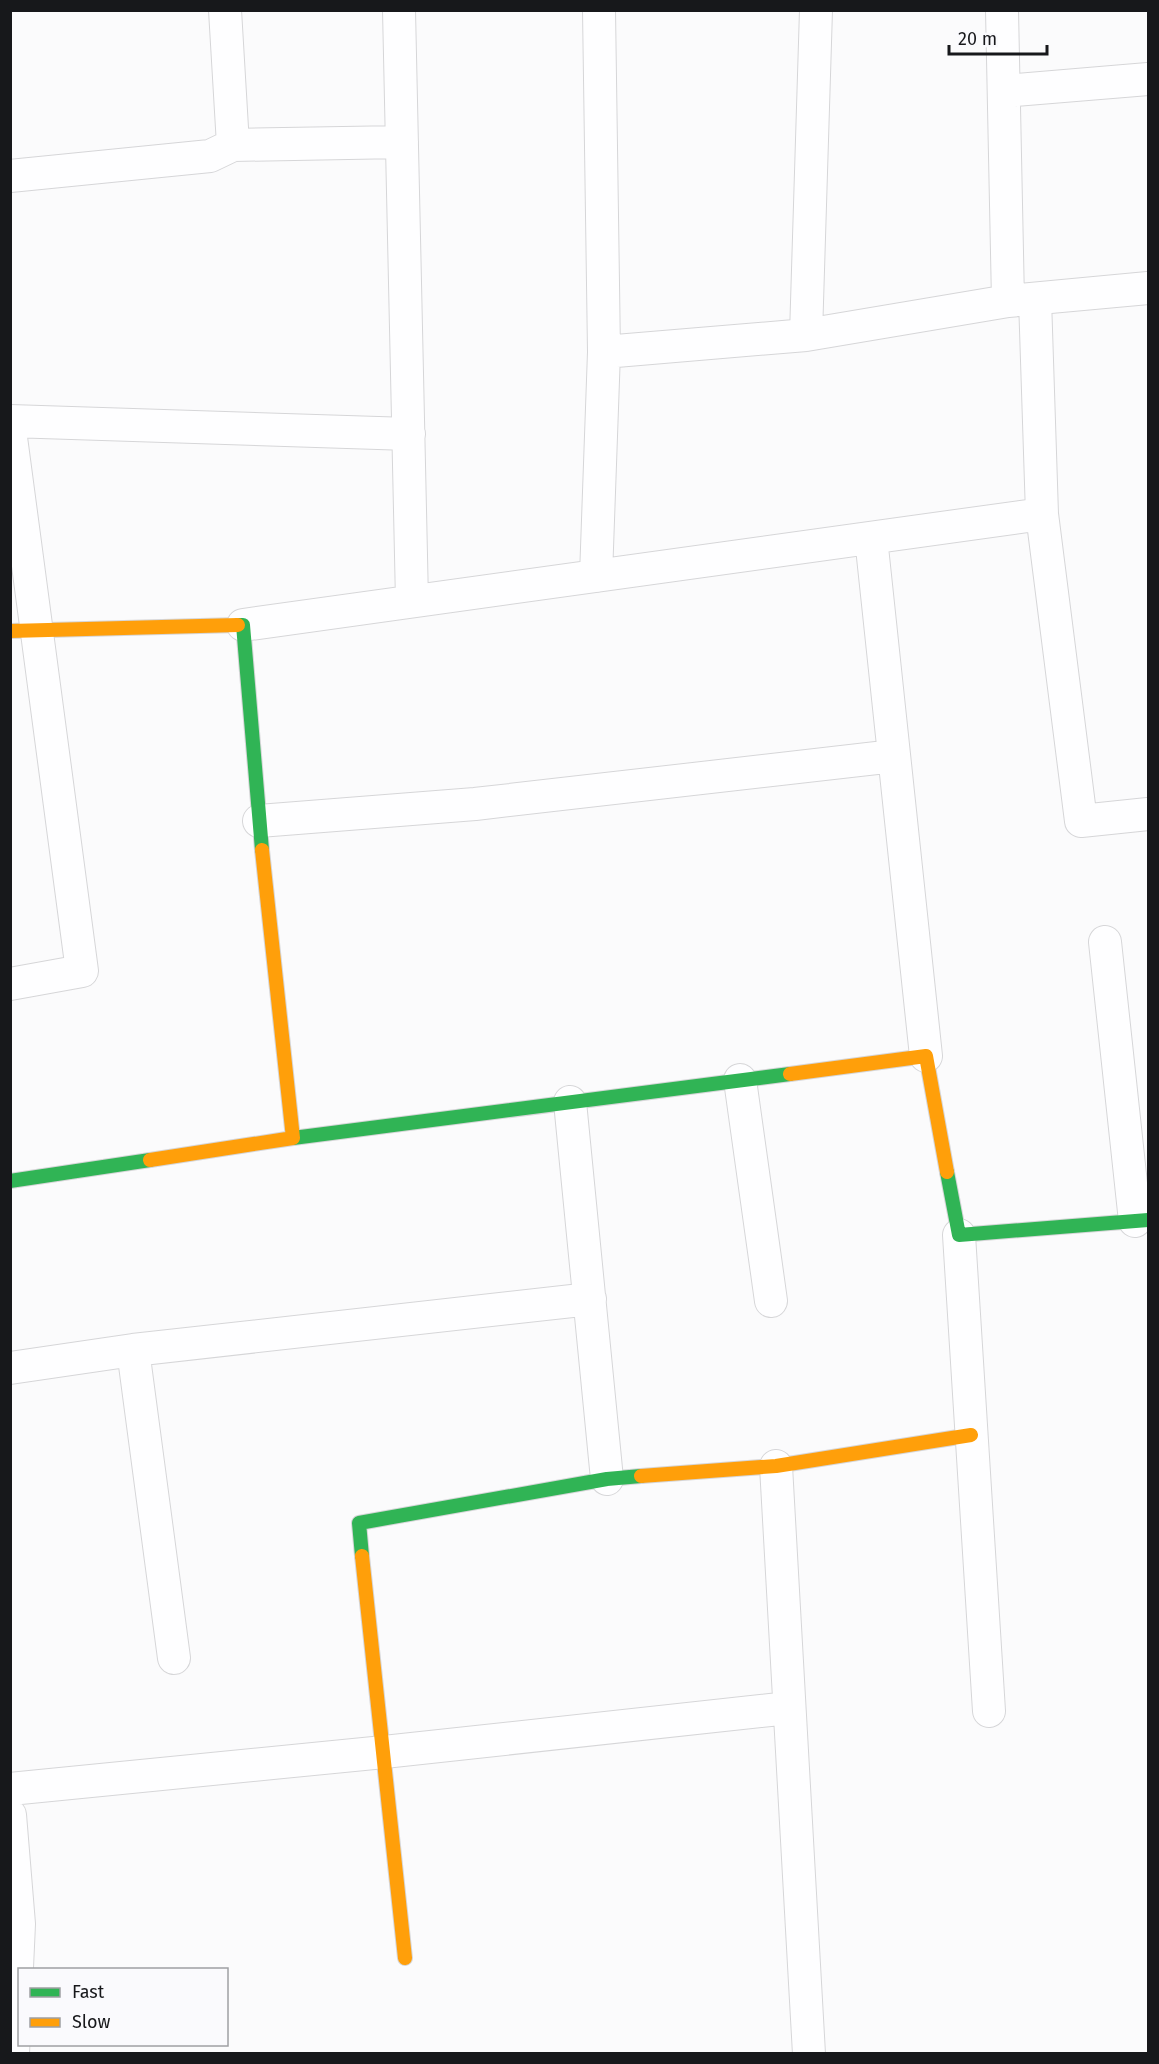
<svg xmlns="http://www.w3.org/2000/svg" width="1159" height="2064" viewBox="0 0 1159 2064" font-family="'Fira Sans',sans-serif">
<rect width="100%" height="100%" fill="#fbfbfc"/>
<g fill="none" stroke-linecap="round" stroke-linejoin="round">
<defs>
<path id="street" d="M225 10 233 145
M399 10 412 601
M1002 10 1008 301
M1004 91 1148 79
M10 176 210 156 233 145 402 142
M1035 299 1042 514 1081 821 1148 814
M806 335 816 10
M604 352 806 335 1008 301 1148 288
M10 421 409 434
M10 430 82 971 10 984
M871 538 926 1056
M596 576 604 352 599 10
M243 625 1042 514
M259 821 475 804 894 756
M1105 942 1135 1221
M740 1080 771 1301
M570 1102 607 1479
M959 1235 989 1711
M133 1350 174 1658
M10 1368 133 1350 590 1299
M776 1466 809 2054
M10 1789 384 1752 789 1708
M10 1815 19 1924
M10 1925 19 1924 13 2054"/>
<path id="fast" d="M238 625H243L262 850
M293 1138 790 1074
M947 1172 959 1235 1148 1220
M10 1181 150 1160
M362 1556 359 1523 607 1479 641 1476"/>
<path id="slow" d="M10 631 238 625
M790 1074 926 1056 947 1172
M150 1160 293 1138 262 850
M641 1476 776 1466 971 1435
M362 1556 405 1958"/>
</defs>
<use href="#street" stroke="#d6d6d8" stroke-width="34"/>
<use href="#fast" stroke="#d6d6d8" stroke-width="16"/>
<use href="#slow" stroke="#d6d6d8" stroke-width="16"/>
<use href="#street" stroke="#fefeff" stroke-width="32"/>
<use href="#fast" stroke="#30b455" stroke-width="14"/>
<use href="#slow" stroke="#ff9f0a" stroke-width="14"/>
</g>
<rect width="1159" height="2064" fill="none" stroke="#17181b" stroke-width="24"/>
<rect x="18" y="1968" width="210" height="78" fill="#fafafd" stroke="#9fa0a3" stroke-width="1.5"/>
<rect x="30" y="1988" width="30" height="9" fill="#30b455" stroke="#9fa0a3" stroke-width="1.5"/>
<text x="72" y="1998" font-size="18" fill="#17181b">Fast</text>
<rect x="30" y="2018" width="30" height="9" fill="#ff9f0a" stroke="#9fa0a3" stroke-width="1.5"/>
<text x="72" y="2028" font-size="18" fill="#17181b">Slow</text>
<path d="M949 45v9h98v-9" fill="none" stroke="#17181b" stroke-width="3"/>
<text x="958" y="45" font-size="18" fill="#17181b" stroke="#fafafd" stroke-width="4.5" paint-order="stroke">20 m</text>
</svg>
